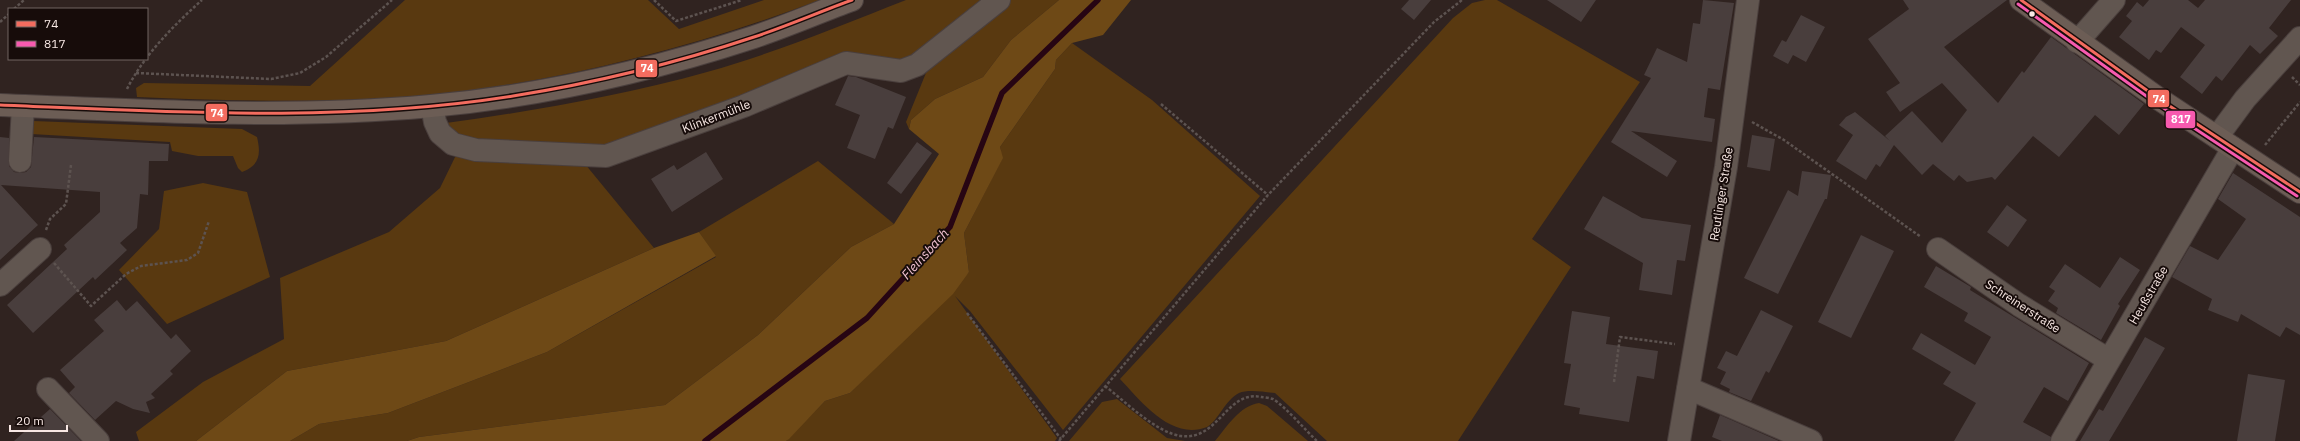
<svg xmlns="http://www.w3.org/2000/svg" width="2300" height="441" viewBox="0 0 2300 441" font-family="'IBM Plex Sans',sans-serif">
<rect width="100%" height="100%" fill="#302320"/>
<path fill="#593910" d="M405 0H648L679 29 764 0H820C700 45 566 81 437 94 338 104 237 101 137 97L136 88 144 83 310 86Z
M906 0H983L921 54 903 61 851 56 605 149 454 138 446 123C533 111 621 96 707 72 775 53 840 26 906 0Z
M1008 0H1059L1011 40 983 77 935 99 911 120 909 129 906 122 928 68Z
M1485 0H1497L1640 82 1532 239 1571 267 1458 441H1327L1275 393C1265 392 1248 389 1239 393 1225 400 1218 421 1207 427 1171 441 1141 401 1120 379L1453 18 1472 3Z
M1072 43 1152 100 1260 196 1063 430 970 311 955 296 1057 438 1055 441H786L825 401 850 393 969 272 964 233 1002 159 1000 147 1055 69 1056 60Z
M33 121 242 129 257 137C261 154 260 165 242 172L238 168 233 156H198L172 151 170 142 31 134Z
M458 151 490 162 585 164 654 248 446 341 287 371 196 441H139L136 432 203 382 284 339 280 278 389 232 440 188Z
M818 161 894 224 851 247 758 335 665 405 419 437 407 441H290L319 424 388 413 547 352 716 257 699 232Z
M203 183 247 192 270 277 167 324 119 270 159 229 164 191Z
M1117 399 1167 438 1185 441H1069L1102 402Z
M1259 403 1267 406 1308 441H1215C1227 427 1239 406 1259 403Z"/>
<path fill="#6e4916" d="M1059 0H1131L1103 35 1072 43 1056 60 1055 69 1000 147 1003 158 964 233 969 272 953 294 850 393 825 401 789 439 786 441H407L419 437 665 405 758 335 851 247 894 224 939 154 909 129 911 120 935 99 983 77 1011 40Z
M699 232 716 256 547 352 388 413 319 424 290 441H196L287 371 446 341 654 248Z"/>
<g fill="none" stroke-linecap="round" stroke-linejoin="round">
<path stroke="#270513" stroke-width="5.5" d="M705 441 867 318 950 227 1002 93 1098 0"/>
</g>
<path fill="#493e3d" d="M1409 0H1431L1414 20 1401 9Z
M1547 0H1596L1581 22Z
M1703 0 1734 3 1720 90 1708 88 1704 117 1715 119 1712 142 1631 131 1677 161 1667 177 1611 142 1651 78 1644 75 1657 48 1687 62 1693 23 1700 24Z
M1903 0H2007L1944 47 1998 103 2022 71 2024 73 2051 37 2144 104 2119 135 2095 115 2059 157 2033 136 1995 180 1992 177 1967 182 1959 175 1954 181 1933 164 1922 175 1894 145 1880 167 1876 164 1866 180 1836 161 1853 135 1839 125 1846 117 1855 112 1890 141 1885 136 1912 111 1942 143 1967 110 1942 83 1900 112 1886 92 1900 83 1868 39 1909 9Z
M2149 0H2188L2198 8 2205 0H2291L2269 28 2278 36 2260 54 2250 45 2222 81 2216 76 2202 94 2180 77 2205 45 2181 27 2161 53 2156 50 2149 60 2119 37 2132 21 2126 16 2137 2 2143 7Z
M1801 15 1825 27 1806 62 1793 55 1788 64 1773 56 1782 40 1786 42Z
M848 76 856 77 906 97 893 129 888 127 875 159 847 148 860 115 835 105Z
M1752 135 1775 139 1770 171 1747 167Z
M0 137 9 138V166L14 172 20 173 26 172 31 167 34 137 169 144 168 161H149L148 195 140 194 137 228 120 243 127 250 95 280 93 277 33 333 7 305 67 249 64 245 100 212V192L1 185 38 225 0 260Z
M917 142 932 153 901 194 887 183Z
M706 152 723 179 672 212 651 179 674 165 677 170Z
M1802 171 1831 175 1827 199H1825L1778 294 1744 278 1788 190 1798 196Z
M2233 173 2300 217V335L2286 327 2280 337 2241 314 2238 322 2208 310 2212 299 2172 277 2190 246 2218 260 2246 219 2218 199Z
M1603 196 1642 218 1691 225 1685 261 1677 260 1672 295 1639 290 1643 263 1584 229Z
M2007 205 2027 220 2008 247 1987 232Z
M1861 235 1894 251 1851 338 1818 322Z
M2120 257 2140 270 2118 304 2120 306 2101 340 2056 313 2058 308 2048 301 2055 291 2049 287 2065 264 2100 288Z
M1936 266 1971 287 1970 290 2089 363 2068 401 2044 387 2023 422 2051 437 2050 441H1954L1976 403 1943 384 1951 372 1912 349 1921 333 1975 365 1991 337 1964 321 1968 313 1924 287Z
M117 300 126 311 137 301 171 339 176 334 191 351 170 371 173 374 151 394 155 398 146 402 150 413 133 409 116 401 95 420 69 393 75 387 60 370 104 331 94 320Z
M1761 310 1793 326 1769 373 1766 371 1751 401 1729 392 1730 389 1720 384 1726 372 1717 368 1726 351 1737 356Z
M1572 311 1610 317 1606 344 1658 351 1654 379 1637 376 1629 422 1579 414 1580 408 1564 405 1571 364 1564 363Z
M2145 337 2165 348 2109 441H2080L2099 409 2103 411Z
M2248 374 2285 380 2275 441H2237Z
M50 409 81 441H14Z
M1720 415 1779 441H1722L1712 437Z"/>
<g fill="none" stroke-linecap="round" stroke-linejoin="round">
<defs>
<path id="minor" d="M2077 42 2114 0
M432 106 435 122 440 133 453 144 476 150 606 156 744 106 846 63 901 71 917 65 999 0
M2217 137 2245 99 2300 38
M20 161 23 106
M1938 249 2019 305 2109 360
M0 285 40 249
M1688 388 1811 441
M48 389 98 441
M1679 441 1726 167 1748 0
M2062 441 2233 148"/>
<path id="major" d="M2021 0 2159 99 2300 192
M0 105C143 111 288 119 431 106 540 96 650 71 754 37 787 26 819 12 852 0"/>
</defs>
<use href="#minor" stroke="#4a3f3d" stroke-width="24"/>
<use href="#major" stroke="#4a3f3d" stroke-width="24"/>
<path stroke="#5d5350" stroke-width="2.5" stroke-dasharray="3 2" stroke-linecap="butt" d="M654 0 676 21 742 0
M14 9 24 0
M0 22 9 14
M136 73 271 79 300 73 326 57 392 0
M2292 77 2300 85
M127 89C144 55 174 25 202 0
M1161 104 1268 195
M1752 122 1784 140 1921 237
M2265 145 2300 102
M46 230 50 219 66 204 71 165
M54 263 91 306 126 274 141 266 187 260 198 253 209 221
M967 313 1061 439
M1614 382 1620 337 1675 344
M1105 386C1126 402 1155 432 1181 436 1219 441 1226 390 1261 397 1264 397 1269 398 1273 399 1286 407 1305 430 1317 441
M1059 441 1268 195 1434 22 1462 0"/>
<use href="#minor" stroke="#615650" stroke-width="22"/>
<use href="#major" stroke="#6c5d55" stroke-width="22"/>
<defs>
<path id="bus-1" d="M2021 0 2159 99 2300 192
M0 105C171 112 344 123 513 96 595 83 676 63 754 37 787 26 819 12 852 0"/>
<path id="bus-2" d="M2018 4 2156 103 2297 196"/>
</defs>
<use href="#bus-1" stroke="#170c0a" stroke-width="6"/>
<use href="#bus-2" stroke="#170c0a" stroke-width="6"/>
<use href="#bus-1" stroke="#f36c5f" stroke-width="3"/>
<use href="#bus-2" stroke="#f75aaf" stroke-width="3"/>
</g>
<circle fill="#f8e8e4" stroke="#170c0a" stroke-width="1.5" cx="2032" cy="14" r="3.5"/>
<g text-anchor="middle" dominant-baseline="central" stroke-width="4" stroke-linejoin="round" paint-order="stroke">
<g font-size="12" fill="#f8e8e4" stroke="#170c0a">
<text transform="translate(716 116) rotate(-21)">Klinkermühle</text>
<text transform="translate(1721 194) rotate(-81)">Reutlinger Straße</text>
<text transform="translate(2148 295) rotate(-60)">Heußstraße</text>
<text transform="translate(2023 306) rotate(33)">Schreinerstraße</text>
</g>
<g font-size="13" font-style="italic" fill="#f1c2d2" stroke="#170c0a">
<text transform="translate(925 254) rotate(-48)">Fleinsbach</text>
</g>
</g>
<g stroke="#170c0a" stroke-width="1.5">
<rect x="635" y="59" width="23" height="19" rx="4" fill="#f36c5f"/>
<rect x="2147" y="89" width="23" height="19" rx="4" fill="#f36c5f"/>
<rect x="205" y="103" width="23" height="19" rx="4" fill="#f36c5f"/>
<rect x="2165" y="110" width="31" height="19" rx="4" fill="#f75aaf"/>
</g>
<g font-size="11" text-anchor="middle" font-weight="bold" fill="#fff">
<text x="647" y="72">74</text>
<text x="2159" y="103">74</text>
<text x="217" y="117">74</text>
<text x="2181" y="123">817</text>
</g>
<rect x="8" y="8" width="140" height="52" fill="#170c0a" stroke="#716461"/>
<rect x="16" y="21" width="20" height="6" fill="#f36c5f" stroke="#716461"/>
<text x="44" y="28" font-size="12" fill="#f8e8e4">74</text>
<rect x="16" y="41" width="20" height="6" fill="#f75aaf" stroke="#716461"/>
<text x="44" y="48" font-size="12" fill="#f8e8e4">817</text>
<path d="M10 425v6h57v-6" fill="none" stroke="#f8e8e4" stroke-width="2"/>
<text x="16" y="425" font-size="12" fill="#f8e8e4" stroke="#170c0a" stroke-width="3" paint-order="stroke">20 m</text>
</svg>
